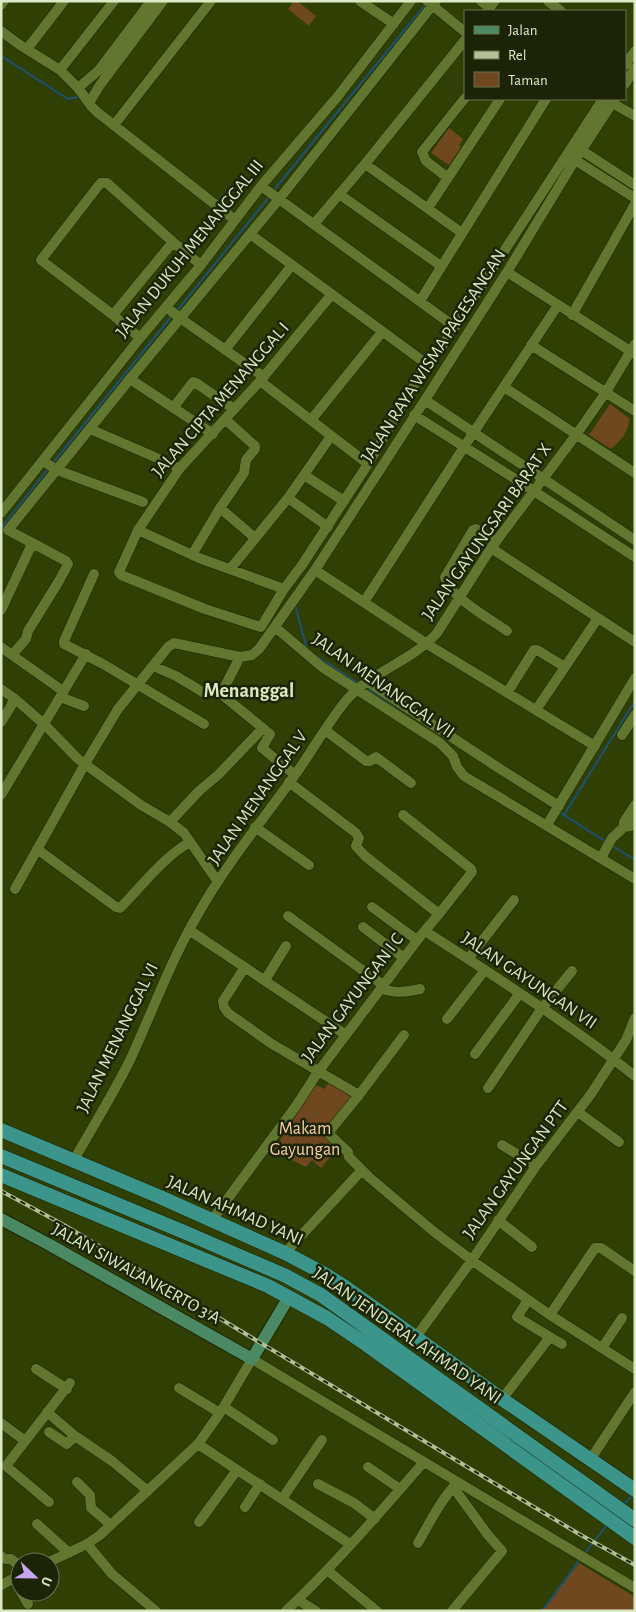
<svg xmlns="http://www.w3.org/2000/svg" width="636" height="1612" viewBox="0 0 636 1612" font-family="'Alegreya Sans',sans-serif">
<rect width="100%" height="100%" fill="#303f04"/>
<path fill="#6f4820" d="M294 1H297L316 16 309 26 288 9Z
M449 128 463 139 459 145 461 147 449 165 431 153Z
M610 404 630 419C627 433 622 440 611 449L589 435Z
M330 1081 356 1096 325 1133 339 1147 321 1168 312 1160 306 1167 273 1151 316 1085 324 1089Z
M579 1563 635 1597V1611H543Z"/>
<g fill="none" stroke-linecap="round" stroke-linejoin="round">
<path stroke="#1c5279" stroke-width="2" d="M1 56 68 99 81 96
M273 191 425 5
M176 312 269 197
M53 463 171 317
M1 528 48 469
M295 605 307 649
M317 656 359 684
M365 687 408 714
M559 812 605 841
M564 815 635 701
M611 845 635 860
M622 1506 633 1495
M585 1553 607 1525
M542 1611 581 1558"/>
<defs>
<path id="minor" d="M360 1 394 24
M427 1 465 32
M481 1 490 8
M548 1 561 11
M1 5 4 1
M487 11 495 1
M1 31 20 45 60 70 78 88 92 107 97 112 235 220
M27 49 64 1
M625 65 635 51
M60 70 114 1
M625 84 635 68
M78 88 99 70 151 1
M89 103 100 85 163 1
M612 103 635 116
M114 125 211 1
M581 150 635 185
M575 160 635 198
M365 164 462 233
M448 178 426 161 422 152 465 98
M261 186 455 327
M339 194 441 266
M428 208 500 99
M314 224 365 164 465 40
M250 234C308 277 366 320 424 362L425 367 368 464 302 565 284 589 261 627 205 609 121 575 119 572 138 530 180 468 260 381 332 294
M507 272 635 354
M420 301 546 99
M166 307 180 318 264 377
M113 315 173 242
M572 315 635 204
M140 338 113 315 41 260 99 185 101 183H107L173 242 201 265
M443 345 603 99
M531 345 635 411
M225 350 292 265
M130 379 213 434
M260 381 368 464
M504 387 635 473
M425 400 635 540
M173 408 193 382 196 383 234 409
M414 415 520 482 635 557
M311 420 382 332
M90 429 180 468
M331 436 304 475 344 501
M43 461 57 470 143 502
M288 498 328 527
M220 508 255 538
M1 513 140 338 201 265 261 186 338 96 411 1
M138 530 199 558 284 589
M496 542 476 529 473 530 445 577C447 595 492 620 507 631
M491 548 635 642
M192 555 220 508 244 473 246 460 255 449V446L225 419
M231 568 288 498 304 475
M315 570 427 644 595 746
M94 574 64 641V644L103 664 204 724
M364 602 464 447 558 305
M1 610 32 544
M275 627 322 667 440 743 453 756 457 767 464 776 635 879
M1 647 12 655
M240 657 221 694 270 734 262 748 295 775
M153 666 176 676 206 694
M368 682 494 765 559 806
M1 689 14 698 45 725 78 759 141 805 170 822 184 833 218 882
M63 691 12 655 26 639 28 631 59 581 68 564 66 561 8 530 130 379 280 198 436 1
M507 693 534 650H537L565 667
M60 697 84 706
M536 710 598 618
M1 722 11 706 14 698
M325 730 366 761H370L376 757 411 783
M622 735 635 715
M289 782 356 833 359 838 356 846 365 856 439 914
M1 795 86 654
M170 822 199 791 218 775 263 728
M547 825 635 678
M255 827 309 865
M624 827 631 826 635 819
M37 849 116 907 120 908C142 886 162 858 190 842
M601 858 612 838 624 827V822L635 805
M15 889 85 764 118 709 168 647 174 643 240 657 252 655 259 649 315 570 425 400 507 272 575 160 615 99
M372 907 417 940
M288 916 383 985
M363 927 404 958
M189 930 346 1035
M425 931C496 977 568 1023 635 1076
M468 959 514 900
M245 967 223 1001 224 1007 228 1013 272 1044 359 1095 404 1035
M265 980 286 946
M381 988C394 994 406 992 420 989
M447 1019 485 970
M475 1054 520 993
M488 1088 542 1008 572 971
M359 1095 328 1133 348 1152 349 1157 370 1178 433 1231 477 1264 550 1315 635 1369
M578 1112 619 1142
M502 1145 536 1166
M74 1160C93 1126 114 1093 131 1058 153 1010 171 960 198 914 226 864 262 821 295 775 312 751 326 726 344 703 369 672 411 662 437 633L491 548 576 435 606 392 635 344
M212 1220 296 1106 318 1072 422 934 439 914 472 872 471 869 403 815
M498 1220 532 1247
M285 1253 362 1170
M528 1300 517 1317 550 1337
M550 1315 595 1248H601L635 1271
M416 1337 472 1260 536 1166 591 1094 626 1040 635 1018
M602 1348 622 1318
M36 1369 67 1389
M179 1388 220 1413
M502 1399 550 1337 562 1344
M224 1407 273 1440
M47 1412 75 1436 112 1461 148 1491
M1 1423 24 1440
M49 1432 67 1444 75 1436
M198 1444 350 1544
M590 1460 635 1392
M368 1467 400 1489
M77 1482 90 1495 91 1508 111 1525
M318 1484 354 1503 375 1519
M282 1499 322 1440
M49 1502 6 1466 70 1383
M245 1507 260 1484
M199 1522 237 1470
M37 1524 69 1553
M418 1543C430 1522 440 1501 457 1483
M87 1544 112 1574 156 1611
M1 1556 5 1559H11L20 1566
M49 1562 87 1544 100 1535 198 1444 220 1413 252 1359 635 1588
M327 1570 377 1611
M1 1585 20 1575
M21 1592 28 1604
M298 1600 316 1611
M286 1611C335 1565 379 1513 424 1462
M452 1611 502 1551 488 1535 453 1487"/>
<path id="major" d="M1 1219 50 1245 252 1359 289 1297"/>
<path id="highway" d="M1 1130 160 1197 285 1253 323 1273 345 1287 502 1399 635 1490
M1 1156 184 1232 286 1276 321 1295 635 1520
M1 1175 268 1286 327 1318 367 1345 635 1538"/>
</defs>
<use href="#minor" stroke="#1a2400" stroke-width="11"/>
<use href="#major" stroke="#1a2400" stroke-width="14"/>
<use href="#highway" stroke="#1a2400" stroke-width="15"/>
<use href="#minor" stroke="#61762e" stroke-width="10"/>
<use href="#major" stroke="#4b8965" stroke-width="12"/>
<use href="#highway" stroke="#3c958a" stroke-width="14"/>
<defs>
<path id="rail" d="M1 1191 64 1225 579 1534 635 1565"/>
</defs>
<use href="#rail" stroke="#b2c096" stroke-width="4"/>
<use href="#rail" stroke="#1b2406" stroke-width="2" stroke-dasharray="5.5" stroke-linecap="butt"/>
</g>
<g text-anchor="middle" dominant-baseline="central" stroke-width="5" stroke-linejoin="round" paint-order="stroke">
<g font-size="18" fill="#dce9c5" stroke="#1b2406">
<text transform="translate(190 249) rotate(-51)">JALAN DUKUH MENANGGAL III</text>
<text transform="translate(434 356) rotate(-57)">JALAN RAYA WISMA PAGESANGAN</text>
<text transform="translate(221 400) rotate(-49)">JALAN CIPTA MENANGGAL I</text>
<text transform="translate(487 532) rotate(-55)">JALAN GAYUNGSARI BARAT X</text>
<text transform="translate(383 686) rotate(35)">JALAN MENANGGAL VII</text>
<text transform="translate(258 798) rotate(-55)">JALAN MENANGGAL V</text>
<text transform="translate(529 981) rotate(34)">JALAN GAYUNGAN VII</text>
<text transform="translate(353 998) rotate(-53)">JALAN GAYUNGAN I C</text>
<text transform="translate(118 1038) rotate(-64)">JALAN MENANGGAL VI</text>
<text transform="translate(516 1170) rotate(-54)">JALAN GAYUNGAN PTT</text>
<text transform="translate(235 1211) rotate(24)">JALAN AHMAD YANI</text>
<text transform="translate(136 1274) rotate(29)">JALAN SIWALANKERTO 3 A</text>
<text transform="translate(407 1336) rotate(35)">JALAN JENDERAL AHMAD YANI</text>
</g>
<g font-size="18" fill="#f9cfa9" stroke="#1b2406">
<text x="305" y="1129">Makam<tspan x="305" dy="21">Gayungan</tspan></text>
</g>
<g font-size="20" font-weight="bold" fill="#dce9c5" stroke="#1b2406">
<text x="249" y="691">Menanggal</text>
</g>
</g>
<rect width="636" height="1612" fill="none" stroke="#dce9c5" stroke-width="5"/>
<rect x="464" y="10" width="162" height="90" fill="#1b2406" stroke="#687352"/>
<rect x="474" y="26" width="25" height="8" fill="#4b8965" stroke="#687352"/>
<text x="508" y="35" font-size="15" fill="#dce9c5">Jalan</text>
<rect x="474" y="51" width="25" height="8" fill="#b2c096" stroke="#687352"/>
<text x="508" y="60" font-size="15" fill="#dce9c5">Rel</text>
<rect x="474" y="72" width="25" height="15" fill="#6f4820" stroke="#687352"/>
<text x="508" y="85" font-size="15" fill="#dce9c5">Taman</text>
<g transform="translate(35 1577) rotate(112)"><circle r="24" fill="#1b2406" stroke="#687352"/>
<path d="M0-4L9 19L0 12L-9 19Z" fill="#c6a6f0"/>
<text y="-8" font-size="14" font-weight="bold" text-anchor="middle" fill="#dce9c5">U</text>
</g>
</svg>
